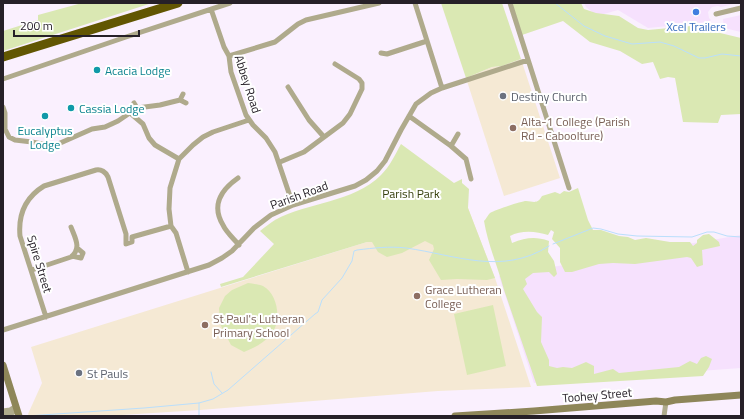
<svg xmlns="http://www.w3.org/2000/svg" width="744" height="419" viewBox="0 0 744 419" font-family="'Titillium Web',sans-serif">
<rect width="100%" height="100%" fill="#faf0fe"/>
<path fill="#f6e1fd" d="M584 3H738L721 7 718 6 712 7 708 12 709 18 711 20 709 22 648 28 618 10 597 16 586 7Z
M741 15V32L724 28 723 19Z
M741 235V368L534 383 499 276Z"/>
<path fill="#f5e9d4" d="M521 59 560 178 504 196 466 78 492 67 502 66Z
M468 208 495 278 531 387 438 391 200 410 106 416H29L28 414 42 383 31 347 367 242H372Z"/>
<path fill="#dae8b3" d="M82 3H152L3 51V31L38 20V15Z
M441 3H502L521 59 502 66 492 67 466 78Z
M512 3H581L584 9 596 13 619 16 638 28 648 30 691 26 741 38V114L721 115 718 123 683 122 675 78 668 77 660 79 653 62 642 64 620 51 590 42 563 21 522 35Z
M401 144 454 183 462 179V183L469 189 468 208 495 278 487 280 457 279 441 280 429 260 434 249 433 245 425 241 402 253 387 257 378 252 372 242H367L221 287 220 284 243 277 274 244 260 231C265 227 270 223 275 220 308 202 353 203 381 175 390 166 395 155 401 144Z
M578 188 588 220 593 230H601L619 236 628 237 635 240 646 238 670 242H690L693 246 697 243V240L703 235 709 234 719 242 720 246 702 250 703 265 697 267 691 258 687 257 635 264 613 263 599 264 572 272H565L560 262V248L552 239 554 232 551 230 548 235C536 231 521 230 510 236L512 243C526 238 534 236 549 241L548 252 554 261 557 274 554 277 549 272 533 273 525 279 527 284 523 289 537 312 542 317 541 342 549 360V366L557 368 563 367 572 368 586 362 594 366V374L613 369 619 373 679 367 690 361 697 364 701 358 706 356 712 359 709 367 703 376 537 386 504 290C498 267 488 245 484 221 486 219 488 215 490 213 493 211 521 201 526 201 533 201 537 205 542 196L555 192 560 194 564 191 569 192Z
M248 283C253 284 259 284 263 286 279 295 282 323 270 336 262 344 254 348 244 352L231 345 220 324 219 308 225 296 232 290Z
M493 305 506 366 467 375 454 314Z"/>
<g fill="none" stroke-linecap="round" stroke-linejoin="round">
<path stroke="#badffc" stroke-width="1" d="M555 3 584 26 605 36 632 44 660 42 674 46 699 58H705L722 54 741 56
M553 244 593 228 601 229 618 234 637 236 692 237 707 232H714L727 236 741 237
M211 372 214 384 222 393
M199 403V416
M27 416 144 408 199 403 213 399 228 390 315 314 318 312 322 300 342 278 352 261 354 251 357 250C374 248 389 246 406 248 456 255 502 276 549 246"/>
<path stroke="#afaa8c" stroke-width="5" d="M415 3 442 88
M510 3 569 188
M211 9 224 47 229 56 231 72 246 115 253 125 266 138 275 152 293 205
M716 14 741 8
M381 53 387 54 427 41
M229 56 275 42 298 24 306 20 379 3
M3 79 126 37 230 3
M288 87 309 120 324 137
M180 100 186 103
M3 107 5 113V129L9 137 15 140 32 142 47 145 58 144 92 129 105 127 118 121 137 108 134 103
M137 108 160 105 180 100 183 94
M129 112 143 124 149 138 155 145 179 159
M409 116 451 146 466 159 471 179
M451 146 458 134
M280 162 304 152 343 123 350 114 362 89V83L359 79 335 64
M238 178C221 190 211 205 223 225 226 232 234 239 239 245
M72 256 81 258 83 253 77 248
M32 270 71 257C82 248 75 238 71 227
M188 272 176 233 171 226 169 209 170 188 179 159 193 145 203 137 213 132 249 120
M46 317 20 236C18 214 26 197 44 186L96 170C101 169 106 172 108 177L126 234V244L132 242V237L171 226
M3 330 209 265 222 258 232 251 254 228 271 215 293 205 355 186 366 180 377 171 385 161 401 130 416 104 431 93 442 88 528 60
M3 411 10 410 16 406
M3 415 10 414 17 410
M664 416 666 402"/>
<path stroke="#8e8659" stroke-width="7" d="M3 365 19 416
M455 416 534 411 656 401 666 402 675 400 741 395"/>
<path stroke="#625602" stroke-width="9" d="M3 57 178 3"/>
</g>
<circle fill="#3f7fe0" stroke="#fff" stroke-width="1.5" cx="696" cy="12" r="4"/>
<g fill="#0f9aa8" stroke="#fff" stroke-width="1.5">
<circle cx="97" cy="70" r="4"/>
<circle cx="71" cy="108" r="4"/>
<circle cx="45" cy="116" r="4"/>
</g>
<g fill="#6b7280" stroke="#fff" stroke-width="1.5">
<circle cx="503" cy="96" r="4"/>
<circle cx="79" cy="373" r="4"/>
</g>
<g fill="#8d6e63" stroke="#fff" stroke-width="1.5">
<circle cx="513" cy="128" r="4"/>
<circle cx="417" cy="296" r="4"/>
<circle cx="205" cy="325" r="4"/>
</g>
<g text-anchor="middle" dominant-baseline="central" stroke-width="4" stroke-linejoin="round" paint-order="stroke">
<g font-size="12" fill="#366cbe" stroke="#fff">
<text x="696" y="26">Xcel Trailers</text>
</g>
<g font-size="12" fill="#0d838f" stroke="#fff" text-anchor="start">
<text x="105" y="70">Acacia Lodge</text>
<text x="79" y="108">Cassia Lodge</text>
<text x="45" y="130" text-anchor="middle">Eucalyptus<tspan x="45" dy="14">Lodge</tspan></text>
</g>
<g font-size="12" fill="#262028" stroke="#fff">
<text transform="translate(248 84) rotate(72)">Abbey Road</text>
<text transform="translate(299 195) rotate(-20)">Parish Road</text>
<text transform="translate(40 264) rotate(73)">Spire Street</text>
<text transform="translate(597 395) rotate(-5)">Toohey Street</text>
</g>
<g font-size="12" fill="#5b616d" stroke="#fff" text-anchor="start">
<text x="511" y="96">Destiny Church</text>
<text x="87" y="373">St Pauls</text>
</g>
<g font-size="12" fill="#785e54" stroke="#fff" text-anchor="start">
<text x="521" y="121">Alta-1 College (Parish<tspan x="521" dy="14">Rd - Caboolture)</tspan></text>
<text x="425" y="289">Grace Lutheran<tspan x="425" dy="14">College</tspan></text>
<text x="213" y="318">St Paul's Lutheran<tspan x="213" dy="14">Primary School</tspan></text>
</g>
<g font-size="12" fill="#333d09" stroke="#fff">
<text x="411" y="193">Parish Park</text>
</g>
</g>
<rect width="744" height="419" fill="none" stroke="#262028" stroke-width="8"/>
<path d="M14 30v6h125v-6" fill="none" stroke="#262028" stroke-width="2"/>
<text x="20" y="30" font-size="12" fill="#262028" stroke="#ffffff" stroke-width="3" paint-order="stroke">200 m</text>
</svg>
